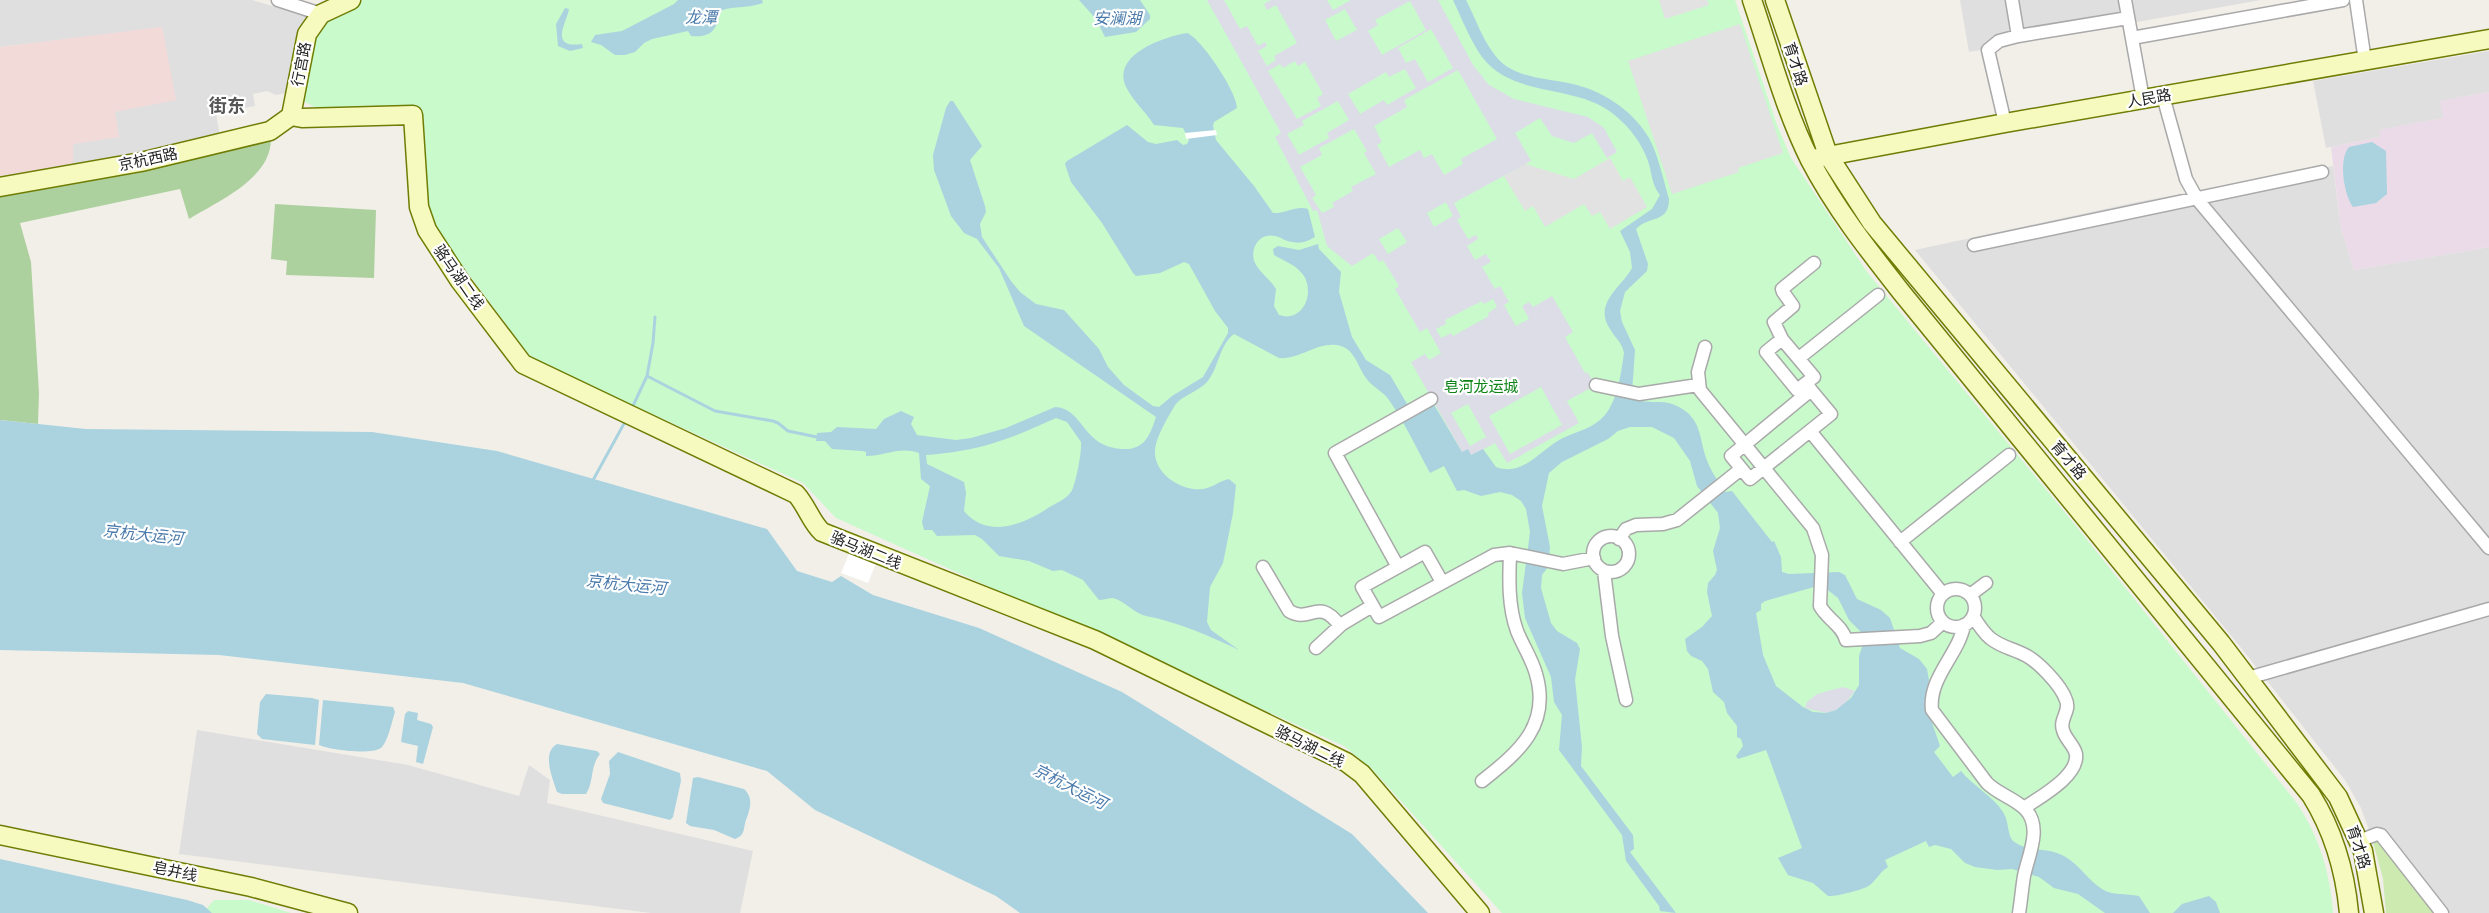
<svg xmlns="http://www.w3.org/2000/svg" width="2489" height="913" viewBox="0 0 2489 913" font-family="Manrope,'Noto Sans SC',sans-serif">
<rect width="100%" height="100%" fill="#f2efe9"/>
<path fill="#e0dfdf" d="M0 0H252L309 17 291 92 276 95 267 91 253 94 255 106 216 113 220 137 73 164V144L114 112 162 28 0 47Z
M1960 0H2261L1969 52Z
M2489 51V92L2441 101 2443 118 2380 130V137L2326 148 2313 81Z
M2333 166 2341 228 2354 270 2489 247V913H2436L2373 841 2361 808 2345 780 2242 649 1915 250 2132 203Z
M197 730 408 765 519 796 529 765 550 780 547 803 753 851 740 913H651L179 854Z"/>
<path fill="#f2dad9" d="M162 27 176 100 115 112 119 137 73 144V164L0 178V47Z"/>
<path fill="#ebdbe8" d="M2489 92V247L2354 270 2341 228 2331 147 2380 137 2379 130 2443 118 2440 101Z"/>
<path fill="#cdebb0" d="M2379 839 2436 913H2386L2383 879 2373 842Z"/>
<path fill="#add19e" d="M271 139C271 179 218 201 189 219L180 189 20 223 31 262 39 393 38 424 0 420V194Z
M275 204 376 210 374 278 286 275 287 261 271 259Z"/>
<path fill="#c8facc" d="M363 0H1735L1777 125 1791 158 1867 272 2076 526 2296 802C2319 836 2330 872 2333 913H1502L1372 769 1344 746 836 518 803 483 532 359 434 228 423 191 420 107 324 112 303 101 313 38 329 17Z
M214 900H249L291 913H203Z"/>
<path fill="#e2e2e2" d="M1659 0H1707L1709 5 1665 19Z
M1740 24 1783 153 1738 168 1739 172 1672 194 1628 61Z
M1610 158 1623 181 1630 177 1647 207 1610 229 1600 212 1592 216 1584 204 1545 227 1533 206 1525 211 1504 176 1525 164 1574 179Z"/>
<path fill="#dddde8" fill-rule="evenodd" d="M1207 0H1224L1240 29 1247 26 1258 46 1265 42 1267 46 1258 51 1267 66 1276 60 1274 56 1297 43 1276 5 1267 10 1264 4 1271 0H1327L1333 10 1351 0H1438L1473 65 1489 85 1514 99 1588 117 1604 128 1617 152 1607 158 1592 133 1574 143 1552 136 1540 118 1515 133 1531 161 1454 203 1461 217 1457 220 1468 239 1476 235 1478 239 1467 246 1475 260 1486 254 1491 262 1482 267 1495 289 1500 286 1509 302 1504 305 1516 326 1529 319 1522 306 1529 302 1533 307 1552 296 1573 332 1565 337 1585 373 1587 372 1596 385 1567 401 1579 423 1507 463 1495 443 1471 456 1462 452 1411 362 1425 354 1429 360 1441 353 1427 328 1420 332 1395 289 1399 286 1383 260 1379 262 1373 253 1352 266 1327 246 1317 210 1313 211 1275 137 1281 133ZM1410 1 1426 30 1382 55 1368 31 1378 25 1375 20ZM1345 9 1357 30 1336 41 1325 20ZM1431 29 1453 68 1428 82 1415 59 1406 63 1398 48ZM1295 61 1298 66 1305 62 1323 94 1317 98 1321 106 1297 119 1268 71 1280 64 1283 68ZM1405 69 1416 88 1387 105 1384 100 1360 114 1348 94 1386 72 1389 77ZM1458 70 1497 139 1461 159 1463 164 1444 175 1432 154 1424 158 1420 150 1389 167 1377 145 1382 142 1374 126 1407 107 1404 100ZM1338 101 1349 120 1327 133 1329 138 1299 155 1287 134 1304 125 1302 121ZM1354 129 1367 151 1364 153 1376 174 1351 187 1353 191 1332 203 1334 207 1322 213 1312 198 1316 195 1300 167 1322 155 1319 148ZM1446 202 1453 216 1434 227 1427 213ZM1398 228 1407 242 1388 254 1379 239ZM1493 299 1497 307 1488 313 1489 316 1453 336 1451 333 1441 338 1436 329 1446 324 1445 320 1482 301 1484 304ZM1541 387 1562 425 1510 454 1489 416ZM1468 404 1486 437 1470 446 1451 413Z
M1843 687 1855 691 1844 705 1836 710 1826 713 1805 708 1807 702 1817 694Z"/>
<path fill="#aad3df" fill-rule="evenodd" d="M678 0H762L763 3C747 9 730 5 719 12 718 30 710 38 691 36L688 31 652 39 644 43 635 52 625 55H615L601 45 591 42 595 35 622 31 674 4Z
M1079 0H1140L1150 15V19L1136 32 1105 37 1096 19Z
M1453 0H1466C1477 21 1486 51 1506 66 1524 78 1548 79 1568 83 1600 89 1632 109 1649 138 1659 157 1663 179 1669 199 1669 224 1649 215 1636 229L1648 264 1647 271 1625 292 1620 311 1622 322 1635 350 1632 393 1634 398C1646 405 1661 399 1675 405 1704 418 1698 439 1708 463 1712 473 1719 482 1725 492L1732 491 1772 542 1774 541 1781 557 1782 572 1789 574 1839 572 1845 575 1857 599 1881 610 1890 618 1900 648 1919 659 1927 669 1929 680 1926 705 1940 746 1934 752 1953 777 1961 771C1973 786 1993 796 2003 812 2009 821 2007 832 2012 840 2024 851 2042 848 2057 853 2077 860 2085 878 2102 889 2113 896 2126 893 2139 896L2150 913H2105L2078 894 2054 888 2039 877 2012 869 1997 870 1975 867 1965 863 1951 849 1935 845 1929 847 1926 841 1885 860 1888 867C1880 872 1877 879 1870 885 1866 889 1835 897 1828 896L1813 883 1788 875 1778 858 1802 848 1768 755 1766 750 1738 759 1736 756 1743 746 1741 739 1737 737V726L1727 713 1724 702 1713 692 1708 669 1702 661 1691 656 1687 651 1685 639 1702 627 1712 616 1707 592 1708 583 1715 575 1717 570 1713 551 1720 528 1718 513 1697 486 1690 461 1674 438 1652 427H1630L1618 431 1608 439 1562 462 1549 473 1542 506 1550 547 1548 567 1542 575 1541 588 1551 623 1557 631 1577 643 1580 649 1575 680 1582 747 1581 766 1633 835 1634 849 1630 852 1676 913 1660 911 1659 906 1626 861 1622 835 1559 750 1562 715 1554 702 1551 677 1525 618 1522 593 1530 532 1526 509 1521 501 1512 495 1500 492 1481 496 1464 490 1457 491 1444 466 1430 473C1417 449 1405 423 1389 400 1383 391 1372 387 1366 378 1357 366 1355 347 1336 345 1315 343 1299 360 1279 358L1234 334C1219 345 1219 368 1207 382 1198 392 1180 396 1174 407 1167 419 1154 440 1155 454 1156 475 1183 492 1203 489 1212 488 1219 481 1229 479L1236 485 1233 513 1223 563 1210 587 1207 622 1211 630 1239 650C1210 636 1178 622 1146 616 1135 614 1125 601 1113 598 1109 598 1103 600 1099 600L1083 580 1062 570 1053 571 1029 561 999 556 982 539 975 535 937 536 932 530H924L922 522 930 486 921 479 919 453C900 446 885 456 866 456V452L862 451 832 449 825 441H816L817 433 831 432 837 427 876 429 884 419 901 411 914 417 911 424 917 435 956 440 971 438 1006 428 1055 407C1085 409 1081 447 1123 449 1145 450 1150 435 1156 417L1024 326 999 268 977 239 964 233 951 216 934 170 933 155 946 108 950 101H953L982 146 970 160 985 206 986 212 980 224 982 237 1011 281 1020 292 1036 304 1064 310 1099 349 1108 367 1124 385 1153 406 1159 407 1172 396 1203 377 1228 333V328L1215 311 1189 264 1184 262 1160 273 1136 276 1133 273 1102 223 1071 182 1065 164 1067 161 1127 125 1148 142 1156 144 1177 140 1183 145 1187 144 1189 140 1183 128 1154 125C1146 112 1133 101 1126 87 1111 55 1163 37 1187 33 1201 38 1237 92 1237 108L1214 122 1213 126 1216 140 1254 186 1273 213C1285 214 1297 205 1308 209L1315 237C1308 241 1301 244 1293 242 1286 242 1281 237 1275 236 1259 232 1249 249 1255 263 1260 273 1270 279 1276 289L1274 306 1279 315C1302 323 1315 295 1304 276 1297 265 1284 261 1274 255L1273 249 1278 246 1299 250 1318 244 1319 249 1341 272 1339 292 1352 337 1366 360 1390 375 1413 414 1433 403 1462 452 1468 449 1471 455 1483 449 1496 467C1523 477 1540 450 1561 439 1577 431 1593 429 1605 415 1618 399 1621 373 1624 353 1622 342 1615 338 1610 329 1593 303 1621 288 1632 268L1630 252 1620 231 1652 209 1660 195C1652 186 1652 173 1648 161 1642 144 1631 129 1617 117 1579 82 1515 100 1482 57 1470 40 1462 19 1453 0ZM1056 418 1067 422 1081 442C1082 451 1076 484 1071 492 1065 500 1056 503 1048 508 1023 525 987 539 964 511L966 493 964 482 927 464 926 455C979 451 1008 440 1056 418ZM1814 587H1824L1838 598 1849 620 1862 633 1864 641 1859 656V685L1851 698 1836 710 1826 713 1813 712 1803 707 1776 686 1763 655 1756 613 1761 610V604L1765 601Z
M565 8 569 9C567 22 548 49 582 44L583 48 570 51 558 46 556 24Z
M2372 142 2386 151 2387 194 2376 203 2353 207C2344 195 2338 160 2349 147Z
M0 420 86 429 372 432 497 451 767 529 797 571 832 582 841 576 873 595 979 628 1122 692 1352 834 1428 913H1020L996 896 815 810 767 771 463 683 219 655 0 650Z
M266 694 312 698 319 700 315 745 262 739 257 734 260 702Z
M323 700 393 707 395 712C392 721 388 742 381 748 371 755 330 750 319 745Z
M408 711 418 713 417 720 431 724 433 727 423 764 416 762 418 746 401 742 405 714Z
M557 744 597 751 600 754C590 766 594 782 586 794H562L557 792C553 779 541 753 557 744Z
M618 752 680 773 681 781 673 817 670 820 603 803 601 799 610 774 609 761Z
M698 777 744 789C754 798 750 809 746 820 743 828 746 835 735 839L714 830 690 826 686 823 693 778Z
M0 859 187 900 203 905 212 913H0Z
M2209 896 2216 902 2220 913H2173L2182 904Z"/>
<path fill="#fff" d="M1216 130 1217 135 1186 139 1185 133Z
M851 549 878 558 868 583 841 573Z"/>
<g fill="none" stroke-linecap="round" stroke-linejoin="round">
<path stroke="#aad3df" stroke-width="3" d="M647 376 653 343 655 317
M632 408 647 376 715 411 773 421 778 423 788 431 817 437
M592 482 626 420"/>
<defs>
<path id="street" d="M278 0 321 14
M2012 0 2018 36
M2125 0 2143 99
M2356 0 2365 61
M2132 38 2343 0
M2163 96 2186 179 2197 199 2489 548
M2005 123 1988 50 1999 41 2018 36 2128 18
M1974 245 2322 172
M1782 339 1774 322 1793 306 1783 292 1782 289 1814 263
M1705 347 1698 372 1700 390 1813 528 1822 555 1820 606C1828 620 1842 625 1846 640L1920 636 1931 633 1943 622
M1799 358 1878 295
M1806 383 1797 390 1766 352 1782 339 1814 377 1806 383 1811 390
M1596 385 1639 394 1698 385
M1811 390 1831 414 1750 479 1731 456Z
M1810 431 1943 594
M1593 554a18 18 0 1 1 36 0a18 18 0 1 1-36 0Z
M1619 539 1626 529 1636 525 1663 524 1677 520 1741 469
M1900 542 2009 455
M1263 567 1289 611C1311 624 1318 596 1340 626
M1398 567 1335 453 1431 399
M1604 571 1612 636 1626 700
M1442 582 1425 552 1362 587 1379 617 1494 555 1510 553 1563 564 1594 558
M1937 608a19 19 0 1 1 38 0a19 19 0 1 1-38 0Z
M1970 595 1986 583
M1973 616C1978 624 1983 632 1990 638 2001 647 2011 648 2023 654 2037 660 2061 685 2066 700 2071 711 2059 719 2063 730 2065 739 2074 745 2076 754 2079 776 2040 797 2024 808
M1964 625C1959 654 1928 678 1932 710L1987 783C1998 794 2014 798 2025 809 2043 827 2028 856 2024 876 2022 888 2021 901 2019 913
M1316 648 1342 624 1372 606
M2248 678 2489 609
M1482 781C1519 752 1551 725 1536 674 1532 659 1523 646 1517 631 1508 606 1509 579 1510 553
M2359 841 2377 834 2381 835 2442 913"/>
<path id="secondary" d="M1752 0C1770 53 1785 110 1810 160 1835 208 1869 251 1902 293L2311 795C2334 832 2345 870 2349 913
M1775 0 1828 155 1872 223 2221 643 2338 797 2363 851 2374 913
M291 116 302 118 413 115 419 207 427 230 460 281 523 364 796 494C807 506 811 522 822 532L1095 640 1346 762 1362 774 1480 913
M291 116 307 34 321 14 351 0
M1817 158 2005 123 2489 39
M0 187 141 162 270 131 291 116
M0 835 251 887 348 913"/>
</defs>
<use href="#street" stroke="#a9a9a9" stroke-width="15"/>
<use href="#secondary" stroke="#707d05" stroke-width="21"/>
<use href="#street" stroke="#fff" stroke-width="12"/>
<use href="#secondary" stroke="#f7fabf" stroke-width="18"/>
</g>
<g text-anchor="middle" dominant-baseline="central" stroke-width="4.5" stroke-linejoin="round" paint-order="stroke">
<g font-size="15" fill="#222" stroke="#fff">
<text transform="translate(301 64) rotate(-79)">行宫路</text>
<text transform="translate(1796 64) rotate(72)">育才路</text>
<text transform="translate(2149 98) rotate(-10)">人民路</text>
<text transform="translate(148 159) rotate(-12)">京杭西路</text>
<text transform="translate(459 277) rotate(55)">骆马湖二线</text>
<text transform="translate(2069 460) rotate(50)">育才路</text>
<text transform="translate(866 550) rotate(22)">骆马湖二线</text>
<text transform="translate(1310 746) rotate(26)">骆马湖二线</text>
<text transform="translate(2359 847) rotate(72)">育才路</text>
<text transform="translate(175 871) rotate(12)">皂井线</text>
</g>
<g font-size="15" fill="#0c8416" stroke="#fff">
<text x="1481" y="386">皂河龙运城</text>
</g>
<g font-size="16" font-style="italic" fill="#4a7aab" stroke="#fff">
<text x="701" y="17">龙潭</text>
<text x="1117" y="18">安澜湖</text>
<text transform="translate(143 534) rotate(6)">京杭大运河</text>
<text transform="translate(626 584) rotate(6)">京杭大运河</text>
<text transform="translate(1070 786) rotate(27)">京杭大运河</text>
</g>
<g font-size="18" font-weight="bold" fill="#555" stroke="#fff">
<text x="227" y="105">街东</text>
</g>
</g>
</svg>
